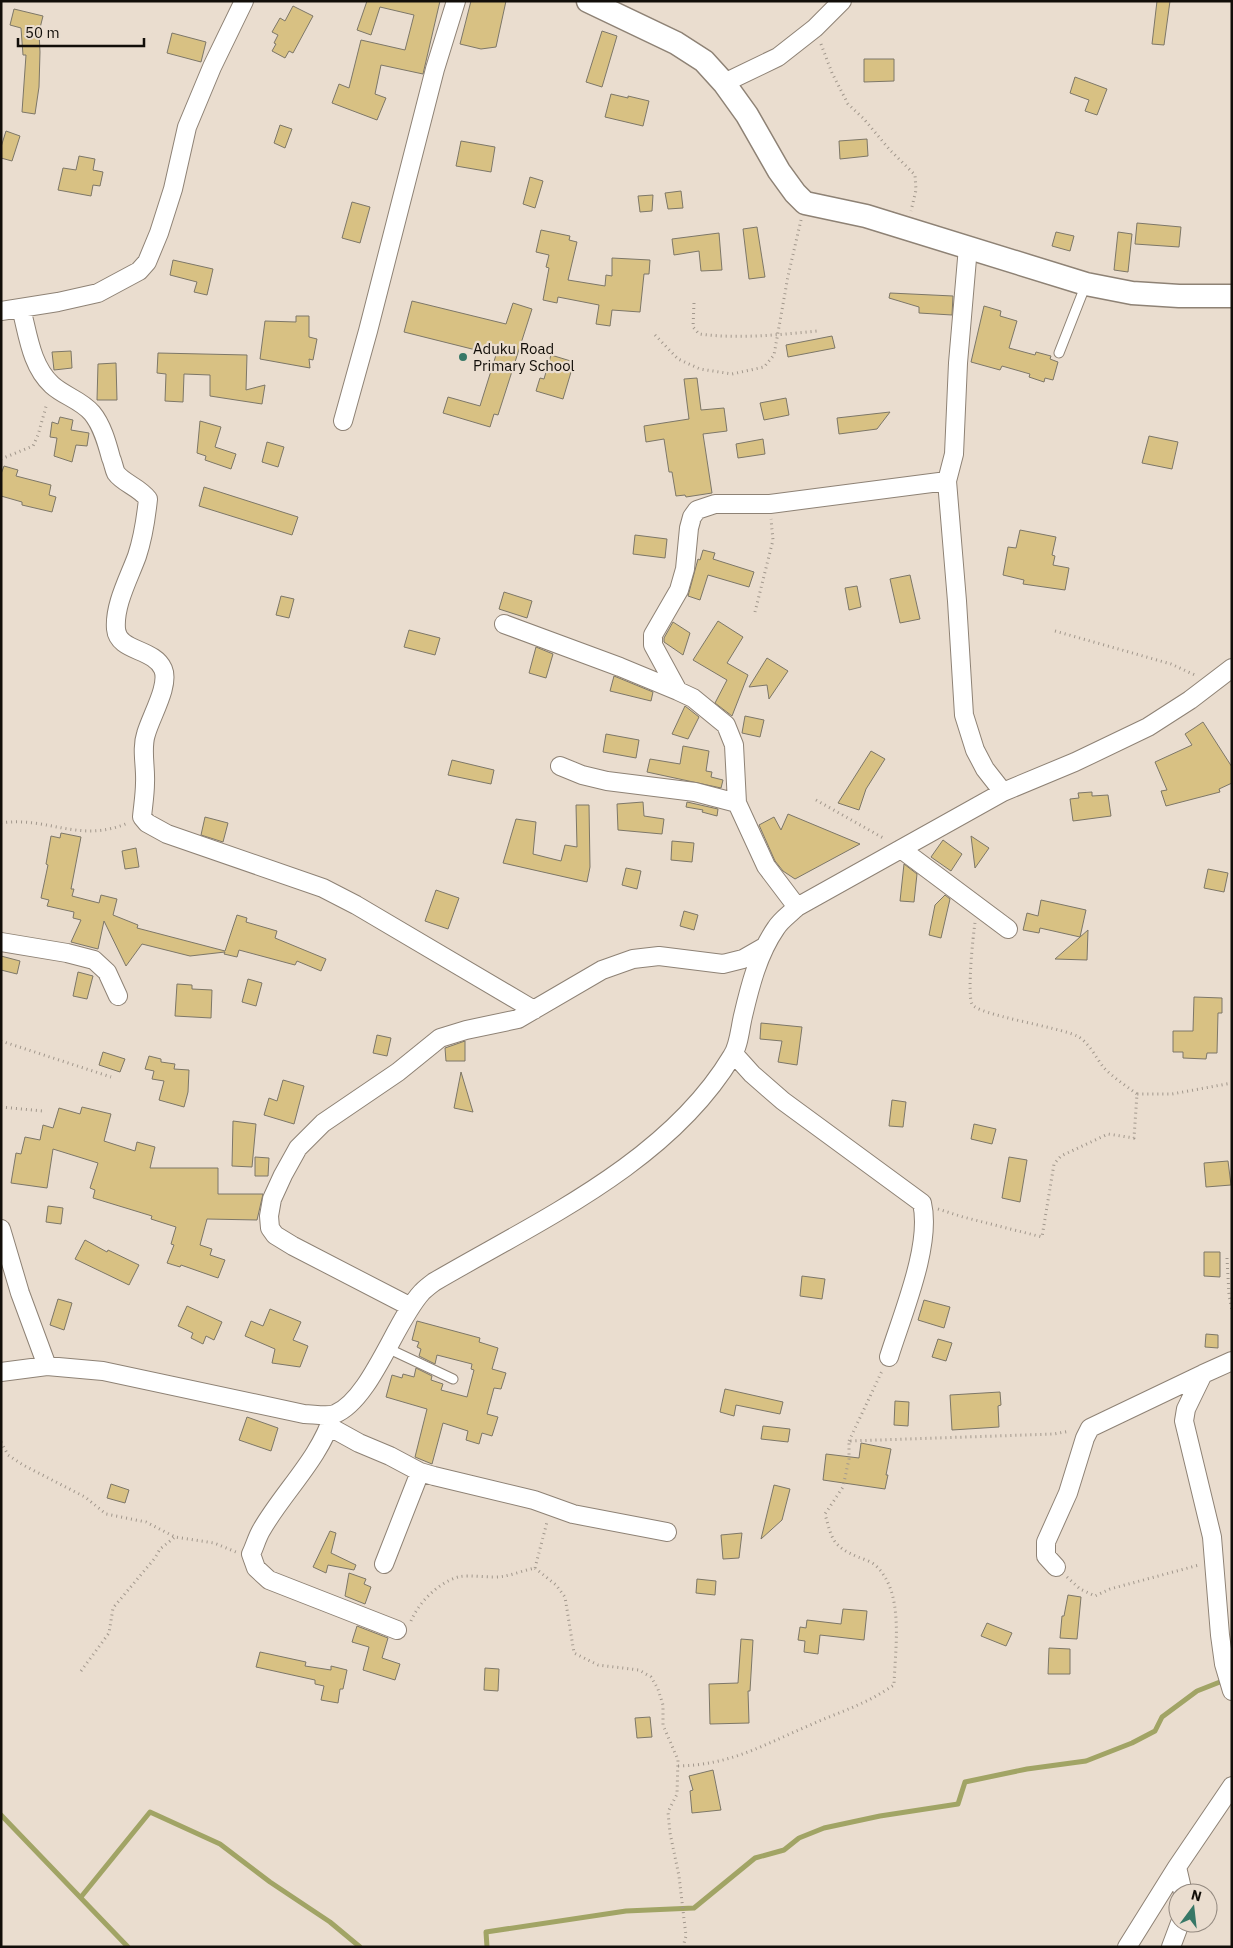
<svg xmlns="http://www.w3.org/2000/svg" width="1233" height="1948" viewBox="0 0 1233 1948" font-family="'IBM Plex Sans',sans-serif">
<rect width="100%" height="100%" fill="#eaddcf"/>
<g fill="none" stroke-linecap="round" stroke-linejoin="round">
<path stroke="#a1a465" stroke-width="5" d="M1 1815 128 1947
M81 1897 150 1812 220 1844 270 1882 330 1922 360 1947
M487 1947 486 1932 626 1911 694 1908 755 1858 784 1850 799 1838 824 1828 880 1816 958 1804 965 1782 1027 1769 1086 1761 1132 1743 1155 1731 1162 1717 1197 1691 1225 1680"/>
</g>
<path fill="#d8c183" stroke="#7d7768" d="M367 1H440L423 74 381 65 375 94 386 98 377 120 332 103 339 84 349 88 361 40 405 50 414 15 380 7 371 35 357 30Z
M471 1H506L496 47 481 49 460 44Z
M1157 1H1170L1164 45 1152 44Z
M293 6 313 16 293 53 289 51 285 58 272 51 276 44 274 43 278 35 272 32 280 18 285 21Z
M14 9 43 16 39 32 40 52 39 87 35 114 22 112 26 55H23L21 28 10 25Z
M602 31 617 36 602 87 586 82Z
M172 33 206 42 201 62 167 53Z
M864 59H894V81L864 82Z
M1075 77 1107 89 1097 115 1085 111 1089 100 1070 93Z
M611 94 628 98V96L649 101 643 126 605 117Z
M280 125 292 129 285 148 274 143Z
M6 131 20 136 12 161 1 158V147Z
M867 139 868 156 840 159 839 141Z
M461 141 495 147 491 172 456 166Z
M79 156 95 159 93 170 103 172 100 186 93 185 91 196 58 190 63 168 76 170Z
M530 177 543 181 535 208 523 204Z
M681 191 683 208 668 209 665 193Z
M653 195 652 211 640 212 638 196Z
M352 202 370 207 360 243 342 238Z
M1137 223 1181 227 1179 247 1135 244Z
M757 227 765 277 749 279 743 229Z
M541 230 570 236 569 240 577 242 568 280 605 286 606 275 612 276V258L650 260 649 274H644L640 312 612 310 610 326 596 324 599 305 558 297 557 303 543 300 549 268 546 267 549 255 536 252Z
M1056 232 1074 236 1070 251 1052 246Z
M1118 232 1132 234 1128 272 1114 270Z
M719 233 722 270 701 271 699 251 674 255 672 239Z
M173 260 213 269 207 295 194 292 197 282 170 275Z
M890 293 953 296 952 315 919 313V307L889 298Z
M412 301 506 324 513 303 532 309 498 415 494 414 490 427 443 413 448 397 480 406 496 355 404 332Z
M984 306 1001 311 1000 316 1017 321 1009 348 1035 355 1036 352 1051 356 1050 359 1058 362 1053 380 1045 378 1044 382 1029 377 1030 374 1002 366 1000 370 971 362Z
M296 316H309V337L317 339 313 360 309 359 310 368 260 359 265 321 296 322Z
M832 336 835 348 788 357 786 345Z
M71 351 72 368 54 370 52 352Z
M158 353 247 355 246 390 265 385 262 404 210 396V375L184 374 183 402 165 401 166 374 157 373Z
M551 355 574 362 563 399 536 391 540 378 544 379Z
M116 363 117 400H97L98 364Z
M697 378 701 410 724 408 727 431 703 434 712 493 686 497 685 495 676 496 672 472H669L664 439 646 442 644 426 689 419 684 379Z
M786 398 789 415 764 420 760 403Z
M890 412 877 429 839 434 837 418Z
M60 417 73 420 71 430 89 433 87 446 76 445 72 462 54 456 57 438 50 437 52 422 58 424Z
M200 421 221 427 215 447 236 454 231 469 205 460 206 456 197 453Z
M1149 436 1178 442 1172 469 1142 463Z
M763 439 765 454 738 458 736 444Z
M267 442 284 447 278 467 262 462Z
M4 466 18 470 16 476 51 485 49 495 56 497 52 512 22 505V502L1 496V474Z
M204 487 298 517 292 535 199 506Z
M1020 530 1056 537 1052 555 1055 556 1053 565 1069 568 1065 590 1023 584 1024 580 1003 575 1008 547 1016 548Z
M635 535 667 539 665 558 633 554Z
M703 550 715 553 713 559 754 572 749 587 708 575 700 600 688 596 698 559 700 560Z
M910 575 920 619 900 623 890 579Z
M857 586 861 607 849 610 845 588Z
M504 592 532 601 527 618 499 609Z
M281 596 294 599 289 618 276 615Z
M718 621 743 637 727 663 748 675 732 716 715 703 727 680 693 660Z
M673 622 690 633 683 655 664 642V638Z
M409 630 440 638 435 655 404 647Z
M536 647 553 654 546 678 529 673Z
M767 658 788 671 769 699 767 685 749 687Z
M614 676 653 692 651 701 610 691Z
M685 706 699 717 688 739 672 734Z
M745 716 764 720 760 737 742 733Z
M1203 722 1232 767V783L1219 789 1220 792 1166 806 1161 791 1167 790 1155 762 1192 745 1185 734Z
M606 734 639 740 636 758 603 752Z
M683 746 709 751 706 771 712 772 711 777 723 780 721 788 647 772 650 759 680 764Z
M871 751 885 759 866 789 859 810 838 803Z
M452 760 494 770 491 784 448 775Z
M1092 792V796L1108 795 1111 816 1073 821 1070 799 1079 798 1078 793Z
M643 802 644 816 664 819 662 834 618 830 617 804Z
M687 802 718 809 717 816 702 812 703 810 686 807Z
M576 805H589L590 867 587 882 503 863 516 819 536 822 533 854 561 861 565 845 577 847Z
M788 814 860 844 795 879 783 871 775 861 759 825 774 817 781 830Z
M205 817 228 823 223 842 201 835Z
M61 833 81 837 71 889H74L72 896 99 903 101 895 117 899 113 915 138 925 137 928 225 951 237 915 247 918 246 922 277 931 275 938 326 959 321 971 297 961 295 965 239 950 237 957 224 954 225 952 190 956 142 944 126 966 104 921 98 949 71 942 81 920 73 918 74 912 47 906 49 900 41 898 48 865 46 864 51 836 60 838Z
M971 836 989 848 975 868Z
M943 840 962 854 951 871 931 857Z
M672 841 694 843 692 862 671 860Z
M136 848 139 867 125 869 122 851Z
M904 864 917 874 914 902 900 901Z
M626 868 641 871 637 889 622 885Z
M1208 869 1228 873 1224 892 1204 888Z
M436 890 459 898 448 929 425 921Z
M945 895 950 899 941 938 929 935 935 905Z
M1041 900 1086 910 1080 937 1040 928 1039 933 1023 930 1027 913 1038 916Z
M684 911 698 915 694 930 680 926Z
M1088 930 1087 960 1055 959Z
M1 956 20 961 17 974 1 970Z
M78 972 93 976 87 999 73 996Z
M248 979 262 983 256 1006 242 1002Z
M177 984 192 985V989L212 990 211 1018 175 1016Z
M1194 997 1222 998V1013H1218L1217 1053H1207L1206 1059 1183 1058V1052H1173V1031H1193Z
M761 1023 802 1027 797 1065 778 1062 782 1041 760 1039Z
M377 1035 391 1038 387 1056 373 1053Z
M465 1041V1061H446L445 1048Z
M103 1052 125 1059 120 1072 99 1065Z
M149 1056 161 1059V1062L175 1064 174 1069 189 1070 188 1092 184 1107 159 1100 164 1081 152 1079 154 1071 145 1069Z
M461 1072 473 1112 454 1108Z
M283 1080 304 1086 294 1124 264 1115 269 1098 277 1101Z
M892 1100 906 1102 903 1127 889 1126Z
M82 1107 111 1114 104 1141 135 1151 137 1142 155 1147 150 1168H218V1194H263L257 1220 207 1219 200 1245 212 1249 210 1255 225 1260 218 1278 181 1265 180 1267 167 1263 174 1245 171 1244 176 1227 151 1219 152 1216 93 1198 95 1190 90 1188 98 1163 53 1149 47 1188 11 1183 16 1153 21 1154 25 1137 40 1140 43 1125 53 1128 59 1108 80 1114Z
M233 1121 256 1124 252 1167 232 1166Z
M974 1124 996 1129 992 1144 971 1139Z
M255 1157 269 1158 268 1176H255Z
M1009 1157 1027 1160 1020 1202 1002 1198Z
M1228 1161 1231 1185 1206 1187 1204 1163Z
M48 1206 63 1208 61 1224 46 1222Z
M85 1240 107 1252 108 1250 139 1265 129 1285 75 1259Z
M1204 1252H1220V1277L1204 1276Z
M802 1276 825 1279 822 1299 800 1296Z
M58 1299 72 1303 64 1330 50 1325Z
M924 1300 950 1307 944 1328 918 1320Z
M187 1306 222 1322 214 1340 206 1336 203 1344 191 1338 193 1333 178 1326Z
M270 1309 301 1322 293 1340 308 1346 300 1367 272 1363 275 1349 245 1336 251 1321 263 1326Z
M417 1321 480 1338 479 1342 498 1348 492 1369 506 1373 501 1389 494 1388 487 1414 498 1417 492 1436 482 1433 479 1444 466 1440 468 1431 443 1423 432 1464 415 1457 427 1409 386 1397 392 1375 402 1378 403 1374 414 1377 416 1368 432 1376 431 1380 443 1384 441 1390 467 1397 474 1370 471 1369 472 1364 437 1355 435 1364 419 1356 421 1349 417 1347 419 1342 412 1340Z
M1206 1334 1218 1335V1348L1205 1347Z
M938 1339 952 1343 946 1361 932 1357Z
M725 1389 783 1402 780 1414 736 1405 734 1416 720 1412Z
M1000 1392 1001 1405 998 1406 999 1427 952 1430 950 1395Z
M895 1401 909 1402 908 1426 894 1425Z
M247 1417 278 1428 271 1451 239 1440Z
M763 1426 790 1429 788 1442 761 1439Z
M861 1443 891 1449 886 1475H888L885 1489 823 1480 826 1454 859 1458Z
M111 1484 129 1490 125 1503 107 1498Z
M774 1485 790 1489 782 1520 761 1539Z
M330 1531 336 1533 331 1553 356 1565 354 1570 328 1565 326 1573 313 1567Z
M742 1533 739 1558 723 1559 721 1535Z
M349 1573 366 1579 364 1584 371 1587 365 1604 345 1596Z
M697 1579 716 1581 715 1595 696 1593Z
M1068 1595 1081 1597 1077 1639 1060 1638 1062 1616H1064Z
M843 1609 867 1611 864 1640 820 1635 818 1654 804 1652 805 1641 798 1640 800 1627 806 1628 807 1620 841 1624Z
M987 1623 1012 1633 1006 1646 981 1636Z
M357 1626 388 1638 382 1658 400 1664 395 1680 363 1670 369 1647 352 1642Z
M741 1639 753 1640 750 1691H748L749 1723 710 1724 709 1684 738 1683Z
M1049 1648 1070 1649V1674H1048Z
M260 1652 306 1662 305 1666 331 1670V1666L347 1670 343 1689H340L338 1703 321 1700 324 1686 315 1684V1680L256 1667Z
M485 1668 499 1669 498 1691 484 1690Z
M650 1717 652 1737 637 1738 635 1718Z
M713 1770 721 1810 692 1813 690 1791 693 1790 689 1776Z"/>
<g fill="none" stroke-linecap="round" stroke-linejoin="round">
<defs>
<path id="service" d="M1059 353 1086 284
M387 1348 453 1379"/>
<path id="minor" d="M724 83 778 57 815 28 842 1
M968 247 958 363 954 454 947 481 957 601 964 715 975 750 985 769 1003 792
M21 308C28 334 31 366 52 385 64 396 81 400 92 413 102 425 107 443 111 458 113 462 114 469 116 473 123 483 139 487 148 499 146 518 143 538 137 556 129 578 114 605 116 629 118 652 154 648 163 669 170 685 151 716 146 734 141 749 146 767 145 783 145 794 143 806 142 817L147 823 167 834 323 888 356 905 534 1010
M1 311 58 302 98 293 139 271 147 262 159 233 173 189 187 127 212 67 244 1
M343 421 368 331 435 69 456 1
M504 624 620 667 678 691 693 698 726 725 734 745 737 803 766 866 797 907
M678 691 653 645V635L679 590 685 569 689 528 692 517 697 510 715 504H770L947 481
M560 766 582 775 607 781 695 792 737 803
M901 849 1008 929
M1 942 67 953 94 960 107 972 118 996
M734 1054 752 1074 783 1101 922 1203C932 1245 902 1315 889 1357
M1 1229 20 1293 47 1366
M411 1307 293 1246 275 1235 270 1228 269 1216 272 1199 283 1175 298 1148 323 1123 398 1072 440 1038 466 1030 518 1019 602 970 633 959 659 956 723 964 743 959 764 947
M1232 1361 1203 1374 1186 1409 1184 1421 1212 1537 1220 1635 1224 1664 1232 1691
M1 1372 47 1366 103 1371 304 1414C313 1414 327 1417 335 1414 371 1399 395 1321 422 1292 426 1288 430 1285 434 1282 538 1221 668 1163 732 1056 739 1046 740 1028 743 1016 750 986 758 954 776 928 781 920 790 914 797 907L1003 792 1075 762 1148 727 1190 700 1232 668
M333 1415C320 1458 284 1491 262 1529 257 1537 255 1546 251 1554L256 1568 269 1580 397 1630
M330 1427 359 1443 390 1456 420 1472 434 1476 534 1500 573 1514 667 1532
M384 1564 420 1472
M1056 1567 1046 1556V1542L1068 1493 1085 1438 1090 1428 1203 1374
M1177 1867 1183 1893
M1127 1947 1177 1867 1232 1786
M1171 1947 1180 1923"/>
<path id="tertiary" d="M588 1 676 43 704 61 724 83 747 115 779 171 795 193 805 203 866 216 1086 284 1132 293 1179 296H1232"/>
</defs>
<use href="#service" stroke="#8e8275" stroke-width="11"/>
<use href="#minor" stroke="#8e8275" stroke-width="20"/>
<use href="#tertiary" stroke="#8e8275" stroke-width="25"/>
<path stroke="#a1978c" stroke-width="3" stroke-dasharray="1 4" stroke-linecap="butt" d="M821 44 832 73 848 104 864 119 889 149 915 175 916 190 911 211
M694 303 693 327 699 334C738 339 778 335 817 331
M655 335 678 359 700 369 732 374 764 367 774 355 788 276 801 220
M1 459 33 446 38 435 47 403
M755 612 773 540 771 519
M1055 631 1171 664 1197 676
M816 800 885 839
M1 823C48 816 79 844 128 823
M975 923C973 936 967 994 972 1004 977 1015 1059 1027 1077 1036 1089 1042 1096 1058 1104 1068 1114 1078 1126 1086 1137 1094
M1 1041 111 1077
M1 1107 43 1111
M938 1209 963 1217 1042 1237 1054 1164 1061 1156 1108 1134 1134 1138 1137 1094H1172L1232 1083
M1227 1258 1229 1295 1232 1311
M849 1441 882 1371
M1 1442 8 1455 23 1465 85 1497 106 1514 146 1522 175 1537 214 1543 236 1552
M535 1568 556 1585 565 1597 574 1653 598 1665 639 1670 651 1677 658 1689 663 1705V1725L678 1760 677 1794 668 1812 670 1833 679 1876 686 1936 683 1947
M535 1568 547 1522
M1067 1577 1080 1589 1095 1596 1110 1589 1199 1565
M411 1621C419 1602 438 1583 458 1577 470 1574 491 1579 505 1576 515 1574 525 1570 535 1568
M81 1671 109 1633 113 1608 155 1558 160 1549 175 1537
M678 1766C730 1765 761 1746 808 1726 825 1718 843 1712 860 1704 872 1699 883 1692 894 1685 895 1649 905 1591 875 1565 870 1561 863 1559 858 1557 832 1546 832 1539 825 1514L843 1487 849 1459V1441L1054 1434 1070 1431"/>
<use href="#service" stroke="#fff" stroke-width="9"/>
<use href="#minor" stroke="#fff" stroke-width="18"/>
<use href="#tertiary" stroke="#fff" stroke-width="22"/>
</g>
<circle fill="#377867" stroke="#eaddcf" stroke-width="2" cx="463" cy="357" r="5"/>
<g text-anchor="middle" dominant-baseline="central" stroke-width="4.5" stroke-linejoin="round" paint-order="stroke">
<g font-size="15" fill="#120e09" stroke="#eaddcf" text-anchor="start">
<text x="473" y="348">Aduku Road<tspan x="473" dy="17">Primary School</tspan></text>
</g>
</g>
<rect width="1233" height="1948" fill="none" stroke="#120e09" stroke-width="5"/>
<g transform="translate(1193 1908) rotate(15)"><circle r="24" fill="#eaddcf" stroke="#948a80"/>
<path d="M0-4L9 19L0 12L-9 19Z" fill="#377867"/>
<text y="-8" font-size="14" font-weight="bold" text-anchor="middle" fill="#120e09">N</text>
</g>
<path d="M18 38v8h126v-8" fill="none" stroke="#120e09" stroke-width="2.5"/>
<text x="25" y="38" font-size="15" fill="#120e09" stroke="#eaddcf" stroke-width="4" paint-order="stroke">50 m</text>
</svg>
